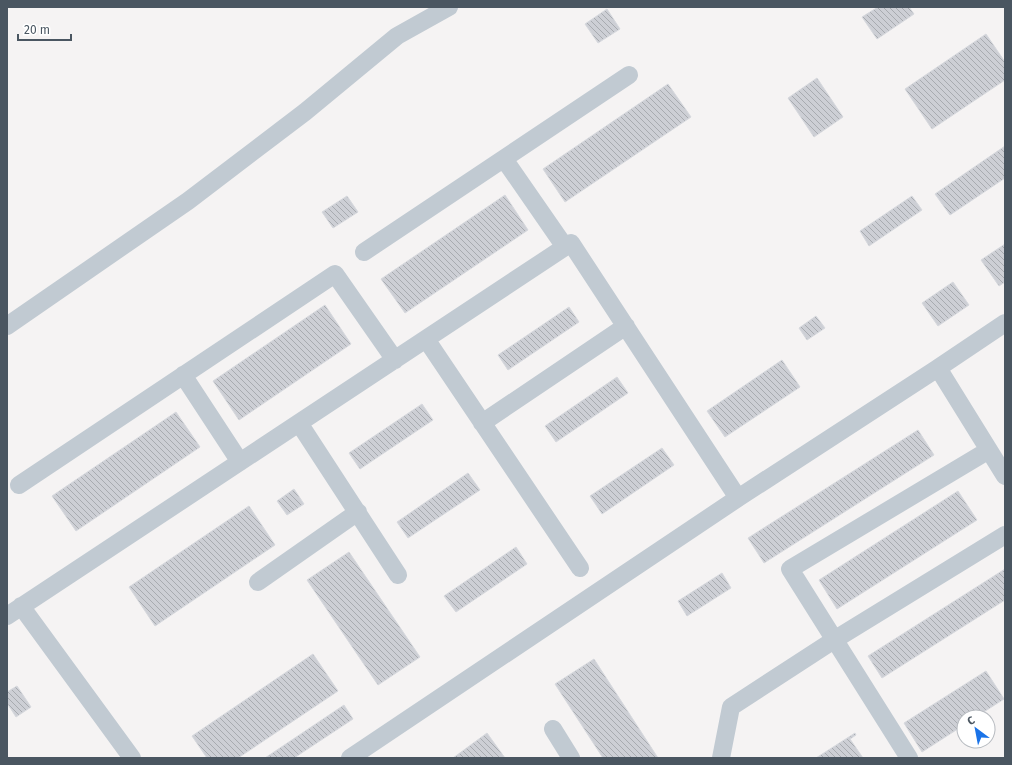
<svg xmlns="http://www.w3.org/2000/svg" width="1012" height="765" viewBox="0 0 1012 765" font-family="'Fira Sans',sans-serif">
<defs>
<pattern id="building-back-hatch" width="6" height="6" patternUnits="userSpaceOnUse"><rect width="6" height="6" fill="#cdcfd5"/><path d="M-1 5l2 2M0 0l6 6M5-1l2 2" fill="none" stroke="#a8abb0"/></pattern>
</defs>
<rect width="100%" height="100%" fill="#f5f3f3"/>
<path fill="url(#building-back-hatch)" stroke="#d7d9de" d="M878 7H909L914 14 877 39 862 17Z
M607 9 620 29 598 43 585 24Z
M986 34 1005 62V80L932 129 905 89Z
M817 78 843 117 814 137 788 98Z
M668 84 691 117 565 202 543 169Z
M1005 146V178L950 215 935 194Z
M505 195 528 230 405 313 381 279Z
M347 196 358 212 333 228 322 212Z
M912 196 922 210 869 246 860 231Z
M1005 244V282L999 286 981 260Z
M953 282 969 305 938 326 922 303Z
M325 305 351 344 239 420 213 381Z
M569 307 579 322 508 370 498 355Z
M816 316 825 328 807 340 799 328Z
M782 360 800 387 725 437 707 411Z
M617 377 628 393 556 442 545 426Z
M422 404 433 420 360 469 349 453Z
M176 412 200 447 76 531 52 496Z
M918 430 934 455 764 563 748 538Z
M662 448 674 465 602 514 590 496Z
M468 473 480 490 408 538 397 522Z
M294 489 304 504 287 515 277 501Z
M958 491 977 520 837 609 819 580Z
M249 506 275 545 155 626 129 587Z
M516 547 527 564 456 612 444 596Z
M349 552 420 657 378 685 307 580Z
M1005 569V600L882 678 868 656Z
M722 573 731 588 687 616 678 601Z
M313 654 338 691 238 758H207L192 736Z
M594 659 658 758H603L555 684Z
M986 671 1004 699 976 717H964V725L922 752 904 723Z
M17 686 31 707 16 717 7 703V692Z
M344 705 353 719 294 758H265Z
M487 733 505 758H453Z
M855 733 856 735 850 739 863 758H816Z"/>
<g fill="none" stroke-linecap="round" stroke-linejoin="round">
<path stroke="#c1cad2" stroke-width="18" d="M504 159 565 247
M364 252 629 75
M7 326 188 201 305 112 397 36 449 7
M426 339 580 568
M938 368 1005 323
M183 375 240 462
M299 423 398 575
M482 423 626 326
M19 485 335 274 395 360
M258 582 358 512
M21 606 132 758
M7 616 571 243 738 498 938 368 1005 476
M553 729 571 758
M350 758 738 498
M721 758 731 707 834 640 1005 535
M909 758 790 569 989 450"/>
</g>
<rect width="1012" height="765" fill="none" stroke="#4a5661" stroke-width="16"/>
<g transform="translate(976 729) rotate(328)"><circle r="19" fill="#ffffff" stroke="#b7bbc0"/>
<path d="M0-3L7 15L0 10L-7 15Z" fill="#1a73e8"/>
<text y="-6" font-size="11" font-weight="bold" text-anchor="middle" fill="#4a5661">С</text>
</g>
<path d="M18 34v6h53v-6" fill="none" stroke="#4a5661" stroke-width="2"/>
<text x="24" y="34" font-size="12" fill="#4a5661" stroke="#ffffff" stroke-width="3" paint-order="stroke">20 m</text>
</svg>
